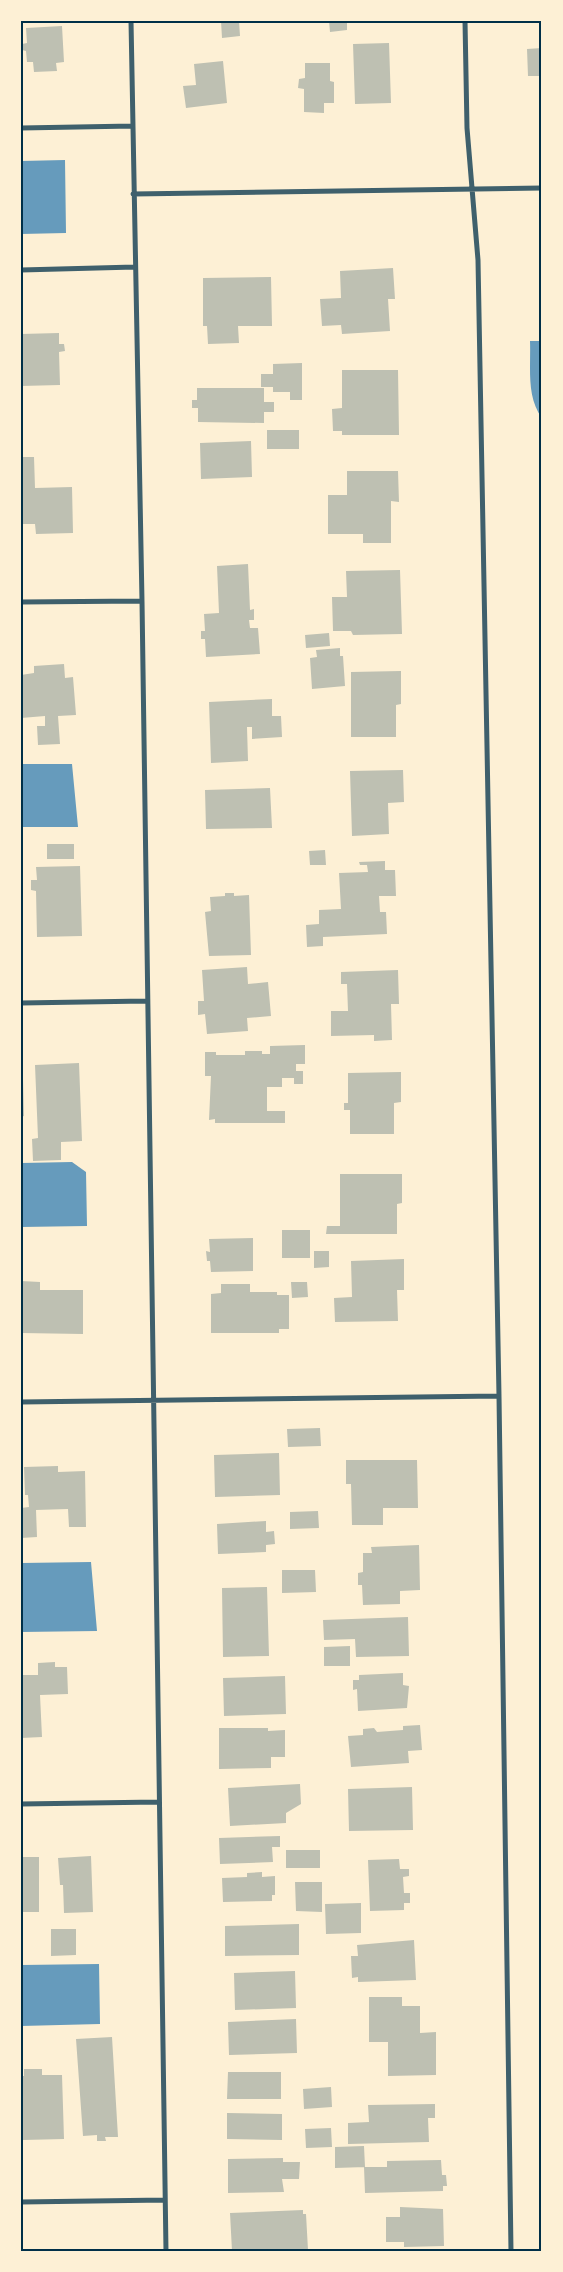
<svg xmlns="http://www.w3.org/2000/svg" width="563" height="2272" viewBox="0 0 563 2272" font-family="'Zilla Slab',serif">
<rect width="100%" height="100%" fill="#fdf0d5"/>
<path fill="#669bbc" d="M65 160 66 233 21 234V161Z
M530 341H542V418C526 396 531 367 530 341Z
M21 764H72L78 827H21Z
M72 1162 86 1172 87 1226 21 1227V1163Z
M91 1562 97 1631 21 1632V1563Z
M99 1964 100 2024 21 2026V1965Z"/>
<path fill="#bec0b2" d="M221 21H239L240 36 222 38Z
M329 21H347V30L330 32Z
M62 26 64 62 56 63 57 71 34 72 33 62H27L26 51 22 50V44L27 43 26 28Z
M389 43 391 103 355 104 353 44Z
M542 48V76H528L527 49Z
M223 61 227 103 186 108 183 86 196 85 194 64Z
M305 63H330V81L334 82V103H324V113L304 112V89L298 88 299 79 305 78Z
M393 268 395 299H388L390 331 342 334 341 325 322 326 320 299 341 298 340 271Z
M271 277 272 326H238L239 343 208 344 207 326H203V278Z
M59 333V344H64L65 351 59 352 60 385 21 386V334Z
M302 363V400H290V392H273V387H261V374H273V364Z
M342 370H398L399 435H342V431H333L332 409 342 408Z
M197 388H264V402H274V412H264V423L198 422V408H192V400H197Z
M267 430H299V449H267Z
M251 441 252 477 201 479 200 443Z
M21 457H34L35 488 72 487 73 533 36 534 35 524H21Z
M347 471H398L399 502 391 501V543H363V534H328V495H347Z
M248 564 250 610 254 609V620H249L250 628H258L260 654 206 657 205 639H201V631H205L204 614 219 613 217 566Z
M400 570 402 634 353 635 351 631H333L332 597H347L346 571Z
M329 633 330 646 306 648 305 635Z
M340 648V656H343L345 686 312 689 310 658 317 657 316 650Z
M64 664 65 678 73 677 76 715 58 716 60 744 38 745 37 726H45V716L21 718V675L34 673V666Z
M401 671V704L396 705V737H351V672Z
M272 699V716H281L282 737 252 739V727H247L248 761 211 763 209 702Z
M403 770 404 802 388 803 389 834 352 836 350 771Z
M270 788 272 828 206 829 205 790Z
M47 844H74V859H47Z
M325 850 326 865H310L309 851Z
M385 861V870H395L396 896H379L380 912H386L387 934 323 937V946L307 947 306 925 319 924V910L341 909 339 873 368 872 367 865H360L359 862Z
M80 866 82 936 37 937 36 891 31 890V880H37L36 867Z
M225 893H234V896L249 895 251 955 209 956 205 912 211 911 210 897 225 896Z
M247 967 248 984 268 982 271 1016 247 1018 248 1031 207 1034 205 1014 198 1015V1001H204L202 970Z
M398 970 399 1004H391L392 1040 374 1041V1035L331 1036V1011H348L347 984H341V972Z
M305 1045V1064H296V1071H303V1084H294V1078H282V1087H267V1111H285V1123H215V1119L209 1120 211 1076H205V1052H216V1055H245V1051H262V1054H270V1046Z
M79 1063 82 1141 61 1142V1160L33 1161 32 1139 38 1138 35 1065Z
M401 1072V1102L394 1103V1134H350V1110H344V1103H348V1073Z
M21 1079H23L24 1116 21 1117Z
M340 1174H402V1203L397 1204V1234H326L327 1226H340Z
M282 1230H310V1258H282Z
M253 1238V1271L211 1272 210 1261H207L206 1251 210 1252 209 1239Z
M314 1251H329V1267L314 1268Z
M404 1259V1290H397L398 1321 335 1322 334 1298 352 1297 351 1261Z
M21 1281 40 1282V1290H83V1334L21 1333Z
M291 1282H307L308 1297 292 1298Z
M221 1284H250V1292H277V1295H289V1329H279V1333H211V1294L221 1293Z
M320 1428 321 1446 288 1447 287 1429Z
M279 1453 280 1495 215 1497 214 1455Z
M346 1460H417L418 1508H383V1525H352L351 1484H346Z
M58 1466V1472L85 1471 86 1527H69L68 1509 36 1510 37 1537 21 1538V1508L29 1507 28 1495H25L24 1467Z
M318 1511 319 1528 290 1529V1512Z
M266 1521V1532L274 1531 275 1544 266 1545V1552L218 1554 217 1524Z
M419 1545 420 1590 400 1591V1604L363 1605 362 1585H358V1573L363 1572V1553H372L371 1547Z
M282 1570H315L316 1592 282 1593Z
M267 1587 269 1656 223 1657 222 1588Z
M408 1617 409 1656 356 1657 355 1639 324 1640 323 1620Z
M350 1646V1666H324V1647Z
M55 1662V1667H67L68 1694 40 1695 42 1737 21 1738V1675H38V1663Z
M403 1673V1685L409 1686 407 1708 358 1711 357 1689 353 1690V1680H359V1675Z
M285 1676 286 1714 224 1716 223 1678Z
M420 1725 422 1750 408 1751 409 1763 351 1767 348 1736 363 1735V1729L374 1728 377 1732 403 1730V1726Z
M219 1728H268V1731L285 1730V1757H271V1768L219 1769Z
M300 1784 301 1804 286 1813V1823L230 1826 228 1788Z
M412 1787 413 1830 349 1831 348 1789Z
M280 1836V1847H272L273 1862 220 1864 219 1838Z
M286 1850H320V1868H286Z
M91 1856 93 1912 64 1913 63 1885H60L58 1858Z
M21 1857H39V1912H21Z
M399 1859 400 1869H409V1876L403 1877 404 1893H410V1903H404V1910L370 1911 368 1860Z
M262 1872V1877L275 1876V1895H272V1901L223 1902 222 1878 247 1877V1873Z
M295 1882H322V1912L296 1911Z
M361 1903V1933L326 1934 325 1904Z
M299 1924V1955L225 1956V1926Z
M51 1929H76V1955L51 1956Z
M414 1940 416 1980 358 1982V1977L352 1978 351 1956H358L357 1945Z
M295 1971 296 2008 235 2010 234 1973Z
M369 1997H402V2006H420V2033L436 2032V2075L388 2076V2042H369Z
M296 2019 297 2053 229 2055 228 2022Z
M112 2037 118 2137H105L106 2141H97V2135L83 2136 76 2039Z
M24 2069H42V2075H62L64 2139 23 2140 21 2076H24Z
M228 2072H281V2099H227Z
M331 2087 332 2107 304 2109 303 2089Z
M435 2104V2118H428L429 2142 348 2144V2123L369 2122 368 2105Z
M227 2113 282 2114V2140L227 2139Z
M331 2128 332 2147 306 2148 305 2129Z
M364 2146 365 2167 335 2168V2147Z
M283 2158V2162H300L299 2179H282L284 2192 228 2193V2159Z
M441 2160 442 2175H446L447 2186H443V2191L365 2193 364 2167H387V2161Z
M400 2207 443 2209 444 2246 404 2247V2242H386V2217H400Z
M303 2210V2214H306L308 2250 232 2251 230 2213Z"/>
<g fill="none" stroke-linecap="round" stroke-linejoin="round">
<path stroke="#3f606c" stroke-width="5" d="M131 21 142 601 166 2251
M465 21 467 128 478 260 499 1396 511 2251
M21 128 133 126
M133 194 542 188
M21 270 135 267
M21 602 142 601
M21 1003 146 1001
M21 1402 499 1396
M21 1804 158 1802
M21 2202 165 2200"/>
</g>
<rect width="563" height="2272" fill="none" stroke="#fdf0d5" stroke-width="45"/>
<rect x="22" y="22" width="518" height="2228" fill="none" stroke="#003049" stroke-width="2"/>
</svg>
